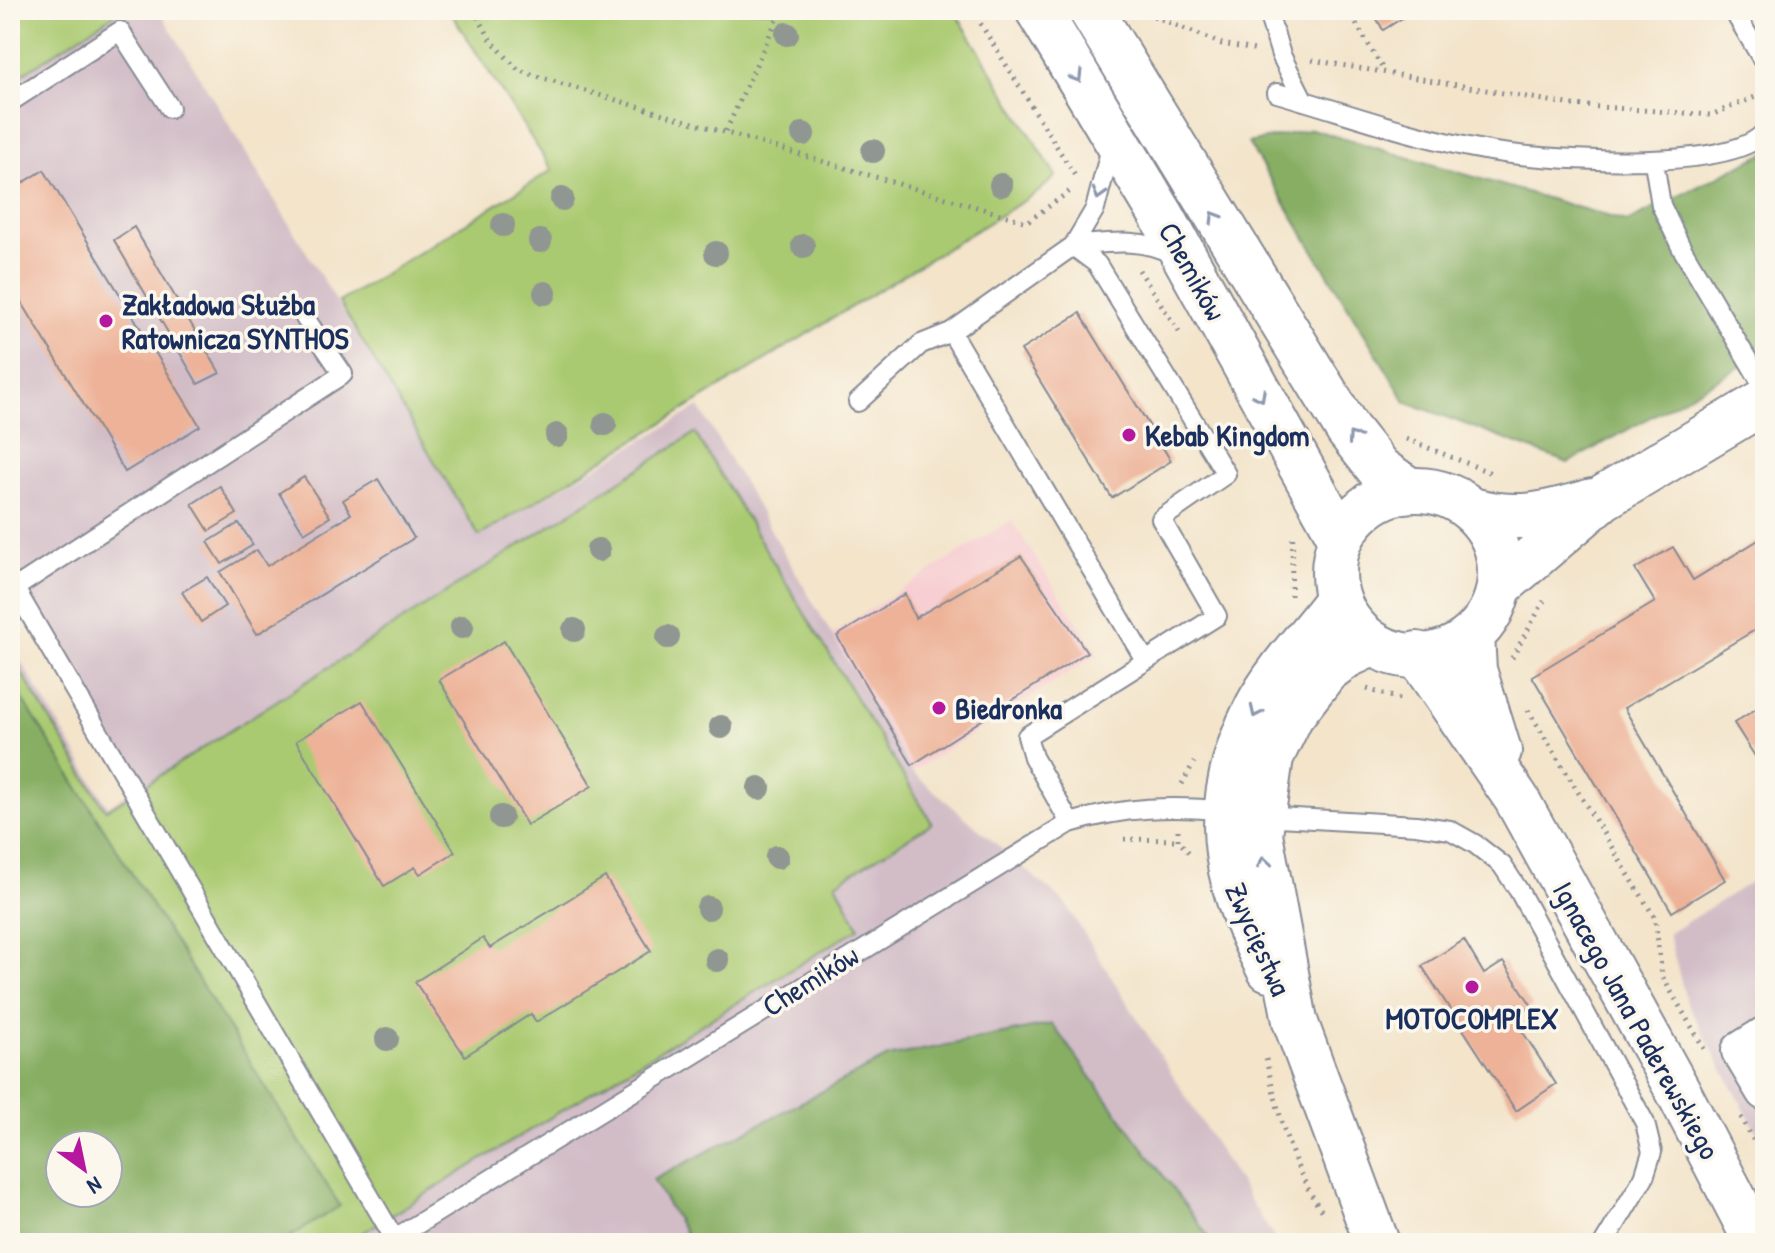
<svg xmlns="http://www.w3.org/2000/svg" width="1775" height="1253" viewBox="0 0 1775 1253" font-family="'Patrick Hand',sans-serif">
<rect width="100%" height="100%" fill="#fbf7ec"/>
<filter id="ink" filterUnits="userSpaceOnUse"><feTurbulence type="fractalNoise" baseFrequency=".0125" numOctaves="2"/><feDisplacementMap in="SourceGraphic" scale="16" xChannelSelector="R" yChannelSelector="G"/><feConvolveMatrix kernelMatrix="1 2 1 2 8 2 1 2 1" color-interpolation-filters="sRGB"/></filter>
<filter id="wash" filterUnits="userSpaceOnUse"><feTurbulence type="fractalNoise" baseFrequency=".006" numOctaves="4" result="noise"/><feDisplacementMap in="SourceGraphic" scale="32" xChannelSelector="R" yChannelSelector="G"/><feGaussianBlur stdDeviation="1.8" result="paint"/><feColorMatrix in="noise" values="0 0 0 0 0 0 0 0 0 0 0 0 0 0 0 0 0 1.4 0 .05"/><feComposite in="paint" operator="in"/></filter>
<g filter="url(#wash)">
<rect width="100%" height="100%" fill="#f3e4ca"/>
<path fill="#f7cfd3" d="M1011 520 1098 654 912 772 830 635Z"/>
<path fill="#d2bdc7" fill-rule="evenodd" d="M46 10H159L479 536 699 407 912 772 1065 903 1277 1243H10V643L108 806 141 785 10 569V33ZM60 1145H108V1193H60Z
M1765 873V1147L1687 1003 1668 934Z"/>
<path fill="#aaca71" stroke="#627c68" stroke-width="2" fill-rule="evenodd" d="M10 10H121L10 82Z
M449 10H954L1056 176 1038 192 479 536 339 302 552 170Z
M695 433 932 823 836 883 859 928 346 1243H10V654L106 810ZM60 1145H108V1193H60Z"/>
<path fill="#87ae63" stroke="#516e60" stroke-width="2" fill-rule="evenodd" d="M1312 129 1627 222 1765 153V353L1568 463 1406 402 1248 143Z
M10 679 340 1206 280 1243H10ZM60 1145H108V1193H60Z
M1052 1024 1213 1243H691L653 1180 888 1057Z"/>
<g id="blocks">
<path fill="#edb298" d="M1372 10H1415L1383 30Z
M44 170 200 426 125 472 10 283V191Z
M134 227 220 373 198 384 114 240Z
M1080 313 1171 461 1112 498 1021 350Z
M304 477 330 517 304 533 279 493Z
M378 479 414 538 257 634 220 572 257 550 267 566 351 514 343 500Z
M220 486 237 514 209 531 192 504Z
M239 523 253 545 222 564 208 542Z
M1765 536V624L1624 708 1725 880 1672 912 1532 676 1655 602 1635 569 1673 547 1693 580Z
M1021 556 1087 652 912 765 837 636 905 594 915 618Z
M207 577 225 606 201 622 182 592Z
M504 641 592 786 527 825 439 680Z
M362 701 455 852 420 874 415 867 384 886 296 741Z
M1759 707 1765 717V772L1734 723Z
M605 877 651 951 536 1022 531 1014 465 1056 415 982 483 938 490 948Z
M1464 940 1484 974 1503 962 1532 1006 1514 1018 1556 1084 1516 1111 1422 966Z"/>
</g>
</g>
<g filter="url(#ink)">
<use href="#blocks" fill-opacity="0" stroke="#878a94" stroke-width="2"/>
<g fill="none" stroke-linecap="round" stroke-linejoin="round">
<defs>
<path id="service" d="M1733 10 1765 64
M1269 16 1281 55 1304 101
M1277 93C1344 112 1416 138 1484 150 1534 160 1735 174 1765 131
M10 102 120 31 170 108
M1654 162 1661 205 1681 247 1765 389
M1073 246C1108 243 1141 237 1172 254
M951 332 1145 660
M858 402 921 344 951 332 1073 246 1095 209 1112 144
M10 580 397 1243
M15 588 343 374 305 318
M1260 816 1416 825 1450 830 1475 844 1502 865 1519 891 1645 1123 1652 1152 1644 1177 1604 1243
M1070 823 1033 757 1027 736 1217 616 1161 519 1226 474 1097 264 1073 246
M387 1243 1070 823C1123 807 1172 805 1227 811"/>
<path id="minor" d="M1765 1036 1741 1051 1765 1091"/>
<path id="tertiary" d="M1475 511C1524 522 1546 514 1593 501
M1501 585 1603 498 1765 401
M1372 644 1346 656 1326 671 1291 716 1271 757 1260 834 1295 1021 1377 1243
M1269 969C1221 879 1208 803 1257 707 1277 669 1311 635 1337 600"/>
<path id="secondary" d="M1038 10 1162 216 1340 537
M1091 10 1348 430 1379 469 1409 490
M1334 573a83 83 0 1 1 166 0a83 83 0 1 1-166 0Z
M1472 635 1474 670 1499 751
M1417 654 1516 798 1677 1089 1757 1243"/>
</defs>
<use href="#service" stroke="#878a94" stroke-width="22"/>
<use href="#minor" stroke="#878a94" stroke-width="42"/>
<use href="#tertiary" stroke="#878a94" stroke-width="48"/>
<use href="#secondary" stroke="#878a94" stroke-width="48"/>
<path stroke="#878a94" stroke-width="5" stroke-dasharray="2 6" stroke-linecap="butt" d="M474 10 491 40 518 70 569 86 1027 222 1073 189
M972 10 1077 179
M1139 10 1222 44 1255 50
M1348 10 1384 71
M1312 60 1573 105 1711 115 1765 93
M726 131 781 10
M1139 270 1179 332
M1406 439 1494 474
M1291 596 1293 534
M1512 658 1544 601
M1367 689 1403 700
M1528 710 1655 918 1662 976 1706 1052
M1182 784 1194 762
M1178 830V840L1191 855
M1124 839 1178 840
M1266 1059C1278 1112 1291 1167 1323 1213
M1741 1117 1765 1162"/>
<use href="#service" stroke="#fff" stroke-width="18"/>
<use href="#minor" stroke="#fff" stroke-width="38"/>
<use href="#tertiary" stroke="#fff" stroke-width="44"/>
<use href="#secondary" stroke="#fff" stroke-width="44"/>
</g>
<g fill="#909691">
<circle cx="787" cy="34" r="12"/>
<circle cx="803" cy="134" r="12"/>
<circle cx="873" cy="151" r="12"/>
<circle cx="1001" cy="185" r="12"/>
<circle cx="562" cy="199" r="12"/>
<circle cx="503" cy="225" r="12"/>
<circle cx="540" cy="241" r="12"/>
<circle cx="803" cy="246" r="12"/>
<circle cx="716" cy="253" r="12"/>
<circle cx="545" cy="293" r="12"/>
<circle cx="605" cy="424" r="12"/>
<circle cx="557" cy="435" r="12"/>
<circle cx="598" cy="550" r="12"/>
<circle cx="462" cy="627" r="12"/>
<circle cx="574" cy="630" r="12"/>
<circle cx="668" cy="637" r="12"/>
<circle cx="721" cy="727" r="12"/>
<circle cx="759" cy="788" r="12"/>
<circle cx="501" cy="817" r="12"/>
<circle cx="777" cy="857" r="12"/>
<circle cx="708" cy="908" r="12"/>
<circle cx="717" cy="960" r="12"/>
<circle cx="387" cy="1039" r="12"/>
</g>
<defs><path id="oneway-chevron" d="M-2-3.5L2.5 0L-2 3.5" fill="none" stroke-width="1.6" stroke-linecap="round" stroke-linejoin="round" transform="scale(2)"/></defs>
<g stroke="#8d97ae">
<use href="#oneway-chevron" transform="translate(1077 77) rotate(59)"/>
<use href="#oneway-chevron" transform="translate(1099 194) rotate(106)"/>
<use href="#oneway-chevron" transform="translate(1215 217) rotate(-121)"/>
<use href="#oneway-chevron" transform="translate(1260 396) rotate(62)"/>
<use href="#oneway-chevron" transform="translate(1353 437) rotate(-125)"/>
<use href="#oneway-chevron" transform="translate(1256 712) rotate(115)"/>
<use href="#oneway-chevron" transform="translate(1264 862) rotate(-98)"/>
</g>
</g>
<g fill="#b5179e" stroke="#fbf7ec" stroke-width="3">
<circle cx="106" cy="321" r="8"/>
<circle cx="1129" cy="435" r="8"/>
<circle cx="939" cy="708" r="8"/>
<circle cx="1472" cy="987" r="8"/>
</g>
<g text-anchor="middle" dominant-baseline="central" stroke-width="7" stroke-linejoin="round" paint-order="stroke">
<g font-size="30" fill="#1b2f5e" stroke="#fbf7ec">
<text transform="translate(1193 271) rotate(61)">Chemików</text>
<text transform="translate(1259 939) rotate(66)">Zwycięstwa</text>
<text transform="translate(810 980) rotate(-32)">Chemików</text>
<text transform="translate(1637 1020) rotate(61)">Ignacego Jana Paderewskiego</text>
</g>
<g font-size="30" font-weight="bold" fill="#1b2f5e" stroke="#fbf7ec" text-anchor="start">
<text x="122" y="304">Zakładowa Służba<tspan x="122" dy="34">Ratownicza SYNTHOS</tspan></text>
<text x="1145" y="435">Kebab Kingdom</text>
<text x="955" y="708">Biedronka</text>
<text x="1472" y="1018" text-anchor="middle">MOTOCOMPLEX</text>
</g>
</g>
<rect width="1775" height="1253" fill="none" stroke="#fbf7ec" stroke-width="40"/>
<g transform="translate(84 1169) rotate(147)"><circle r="38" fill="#fbf7ec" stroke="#a1a7b3" stroke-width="2"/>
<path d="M0-6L14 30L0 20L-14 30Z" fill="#b5179e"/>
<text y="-12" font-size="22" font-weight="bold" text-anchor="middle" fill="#1b2f5e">N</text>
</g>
</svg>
